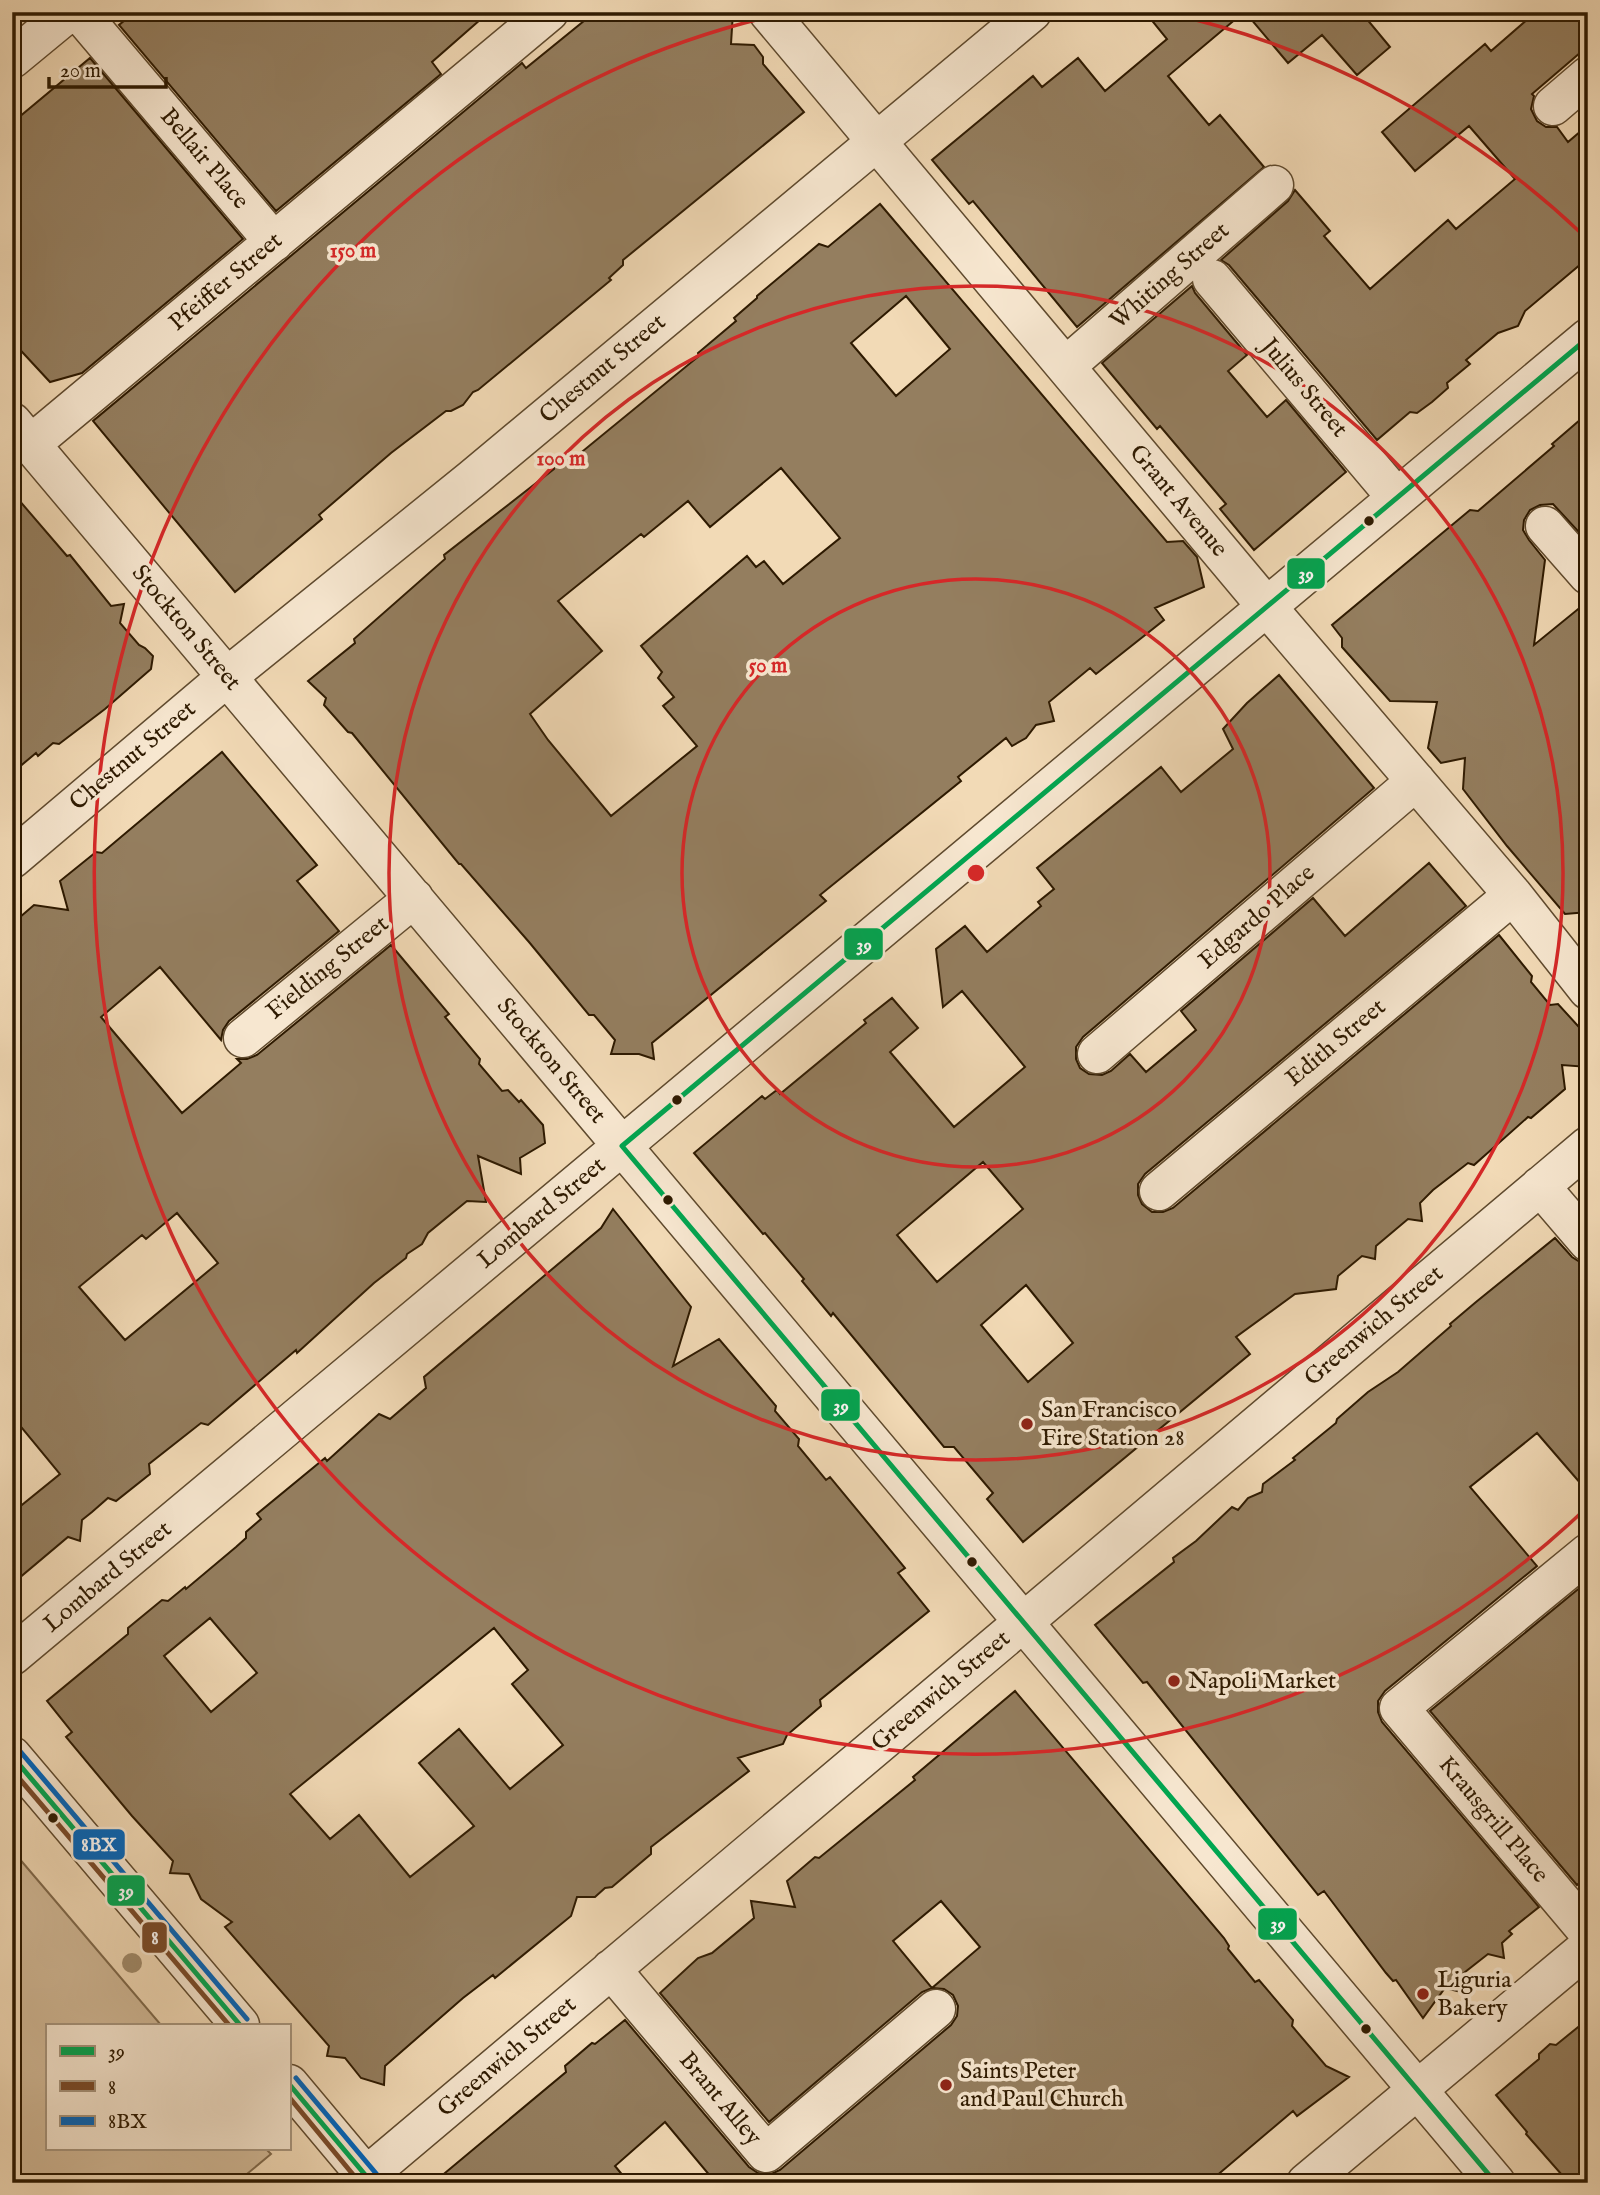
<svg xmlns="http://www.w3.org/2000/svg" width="1600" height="2195" viewBox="0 0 1600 2195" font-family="'IM FELL English',serif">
<rect width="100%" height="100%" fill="#f2dab6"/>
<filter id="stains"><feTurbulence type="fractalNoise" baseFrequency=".00286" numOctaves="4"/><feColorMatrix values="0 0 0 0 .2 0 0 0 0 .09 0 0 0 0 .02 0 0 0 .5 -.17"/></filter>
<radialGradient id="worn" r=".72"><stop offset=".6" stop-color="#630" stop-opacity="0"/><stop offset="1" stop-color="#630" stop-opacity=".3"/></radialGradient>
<path fill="#d1b997" stroke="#806a4c" stroke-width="2" d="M12 1850 161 2025H47V2148H265L271 2154 236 2183H12Z"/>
<path fill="#947e5f" stroke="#2e1a01" stroke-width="2" fill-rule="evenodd" d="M135 12H489L432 62 441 74 276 211 119 25Z
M595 12H733L731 44 754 45 763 57V64L804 112 623 260V265L609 278 611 280 478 390 473 392 463 405 451 411H446L391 453 319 515 322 519 235 592 93 421 522 63 526 68Z
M1145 12H1244L1168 76 1209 125 1220 115 1264 167 1077 327 973 201 969 204 932 160 1033 76 1042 87 1078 58 1105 91 1167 39Z
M1245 12H1361L1390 47 1357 75 1322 35 1288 63Z
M1536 12H1588V46L1532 94 1534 96 1531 109 1537 121 1546 127H1557L1568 142 1588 125V258L1525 311 1518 326 1498 333 1466 360 1470 364 1447 383 1448 388 1432 402 1417 413 1410 412 1377 440 1229 265 1221 260 1288 201 1295 190 1330 231 1324 236 1370 289 1448 220 1456 229 1515 179 1469 126 1415 171 1382 132 1485 44 1491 51Z
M90 58 243 239 82 373 50 382 12 341V123Z
M880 204 1167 542 1183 541 1197 557 1204 587 1155 608 1164 620 1096 674 1090 668 1049 702 1054 721 1036 725 1026 738 1012 746 1006 738 958 777 961 781 820 895 826 901 652 1043 654 1059 639 1054H611L615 1040 594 1015H589L529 942 461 864H459L352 733 348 732 324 705 326 698 308 681 355 643 354 639 445 559 444 555 554 469V456L572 460 699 356 698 353 736 321 734 318 757 298V296L819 244 828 247ZM906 296 950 349 896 396 851 343ZM781 468 840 538 783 584 764 561 756 567 747 556 641 646 662 672 658 678 674 697 663 706 697 746 611 816 548 740 530 714 602 651 558 601 641 534 644 537 688 501 710 527Z
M1192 286 1195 293 1247 355 1228 371 1267 417 1286 400 1346 472 1254 550 1220 509 1226 504 1160 426 1157 429 1102 363Z
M1588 413V542L1553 504 1540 505 1530 510 1524 520 1523 530 1529 540 1545 560 1534 645 1588 601V912L1565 914 1507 846 1463 789 1465 758 1441 763 1428 748 1437 702 1390 701 1342 647V638L1332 625 1470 510 1478 511 1554 446 1552 444Z
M12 492 67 556 70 555 111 606 124 604 120 623 139 645 145 648 153 656 151 669 105 709 59 744 53 743 38 756 36 753 12 773Z
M1279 675 1374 788 1083 1037 1076 1047V1059L1080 1068 1089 1074 1102 1075 1111 1071 1130 1054 1146 1072 1196 1030 1181 1011 1313 898 1345 936 1429 863 1466 906 1145 1174 1138 1184V1195L1142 1204 1152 1212H1163L1173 1208 1499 935 1532 976 1531 982 1550 1005 1558 1004 1588 1037V1067L1562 1065 1565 1089 1531 1118 1528 1117 1474 1165 1468 1163 1433 1190 1420 1203 1422 1221 1408 1219 1376 1246 1375 1259 1362 1256 1338 1276 1336 1289 1295 1294 1236 1337 1250 1354 1023 1542 987 1499 993 1493 954 1447H944L833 1313 831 1316 802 1281 804 1279 765 1233 763 1234 694 1153 762 1096 765 1099 777 1090 780 1094 866 1023 864 1020 892 998 918 1028 890 1052 954 1127 1025 1067 962 991 943 1007 936 949 965 926 987 952 1041 906 1038 902 1054 889 1037 868 1161 767 1181 792 1233 749 1223 729 1247 703ZM983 1162 1023 1209 937 1282 897 1235ZM1026 1285 1073 1343 1028 1382 981 1325Z
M222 752 317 865 297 881 339 931 229 1021 223 1030 221 1040 160 967 101 1017 182 1113 241 1063 237 1059H247L257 1055 391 945 449 1014 445 1017 480 1059 479 1064 502 1091 508 1090 519 1102 521 1100 543 1125 545 1143 520 1158 521 1174 478 1156 486 1202 467 1201 428 1233 422 1244 407 1254 406 1258 374 1283 297 1353 296 1350 208 1425 201 1423 149 1464 150 1474 116 1501 108 1498 92 1512 82 1520 80 1541 68 1537 12 1584V1513L60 1474 12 1416V924L34 905 68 910 60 881 96 852 102 853ZM177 1213 218 1263 125 1340 79 1287 142 1235 146 1239Z
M613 1209 691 1307 673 1366 719 1339 776 1406 775 1411 799 1439 798 1446 826 1480 830 1477 905 1568 898 1573 929 1611 820 1700 821 1706 787 1735 783 1744 738 1758 749 1771 651 1847V1854L612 1887 605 1888 595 1897H577L571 1916 495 1978 493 1975 463 1998 385 2066 384 2085 361 2078 345 2058 327 2056 329 2046 225 1927 232 1922 201 1899 189 1874 170 1873 173 1861 132 1816 66 1737 72 1732 47 1701 128 1634V1628L162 1600 168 1601 185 1587 186 1589 236 1547 246 1538V1532L261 1519 257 1514 325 1458 327 1461 379 1414 390 1419 426 1388 424 1377 601 1228ZM210 1618 257 1673 211 1712 164 1656ZM494 1628 528 1670 512 1684 563 1745 510 1789 459 1729 419 1763 474 1826 410 1877 359 1815 330 1839 290 1794Z
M1555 1238 1572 1257 1580 1262 1588 1263V1492L1537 1433 1470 1487 1537 1566 1385 1691 1378 1701V1712L1382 1722 1539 1907 1509 1931 1512 1934 1502 1943 1504 1958 1488 1954 1460 1976 1461 1992 1445 1988 1423 2018 1396 1980 1393 1981 1386 1973 1324 1891 1318 1895 1147 1682 1143 1683 1095 1625 1174 1562 1173 1558 1196 1541 1232 1507 1238 1510 1248 1498 1262 1492 1263 1484 1295 1460 1293 1458 1336 1423 1337 1419 1368 1392 1398 1372 1451 1326 1450 1324 1476 1302Z
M1588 1581V1876L1577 1885 1430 1711Z
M1015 1691 1224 1938 1229 1946 1228 1949 1255 1982 1259 1980 1293 2020 1292 2026 1326 2066 1349 2077 1297 2116 1293 2111 1208 2183H716L665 2122 615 2166 629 2183H433L566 2072 565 2066 592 2043 595 2044 625 2020 749 2167 758 2173 769 2175 780 2170 951 2025 957 2016 958 2006 953 1995 944 1989 932 1988 980 1947 941 1901 893 1941 932 1988 922 1992 769 2122 660 1993 698 1958 712 1953 754 1918 751 1901 795 1907 787 1881 815 1857 819 1858 915 1780 913 1777Z
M1588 2019V2183H1569L1526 2134 1527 2132 1496 2095 1539 2059V2054L1550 2044 1556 2045Z"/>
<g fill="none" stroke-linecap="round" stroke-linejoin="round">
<defs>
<path id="minor" d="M79 12 274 242
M768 12 1267 607 1513 895 1588 990
M12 59 69 12
M1553 106 1588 76
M1212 279 1396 497
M1066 366 1274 185
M12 422 1496 2183
M31 444 549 12
M1545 526 1588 575
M12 859 227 677 472 479 1032 12
M243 1038 414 898
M1097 1054 1416 781
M1540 1186 1588 1242
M1159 1191 1513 895
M1588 1553 1399 1708 1588 1932
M12 1656 1588 338
M12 1756 240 2025
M611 1969 766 2153 936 2009
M289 2084 372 2183
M358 2183 1588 1146
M1306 2183 1588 1947"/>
</defs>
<use href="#minor" stroke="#5f4a2e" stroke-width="41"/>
<use href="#minor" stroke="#f7e7d0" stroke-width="38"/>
<defs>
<path id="bus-1" d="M622 1146 1496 2183
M622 1146 1588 338
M12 1756 240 2025
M289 2084 372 2183"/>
<path id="bus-2" d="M12 1770 229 2025
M289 2097 360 2183"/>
<path id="bus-3" d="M19 1750 247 2019
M296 2078 379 2177"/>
</defs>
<use href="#bus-1" stroke="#f7e7d0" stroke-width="10"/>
<use href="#bus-2" stroke="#f7e7d0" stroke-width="10"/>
<use href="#bus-3" stroke="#f7e7d0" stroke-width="10"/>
<use href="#bus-1" stroke="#00a651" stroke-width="5"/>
<use href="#bus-2" stroke="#7a4b2a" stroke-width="5"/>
<use href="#bus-3" stroke="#0065bd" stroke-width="5"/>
</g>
<circle fill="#a18b6b" cx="132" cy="1963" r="10"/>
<g fill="none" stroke="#d62828" stroke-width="3.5">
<circle cx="976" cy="873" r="294"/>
<circle cx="976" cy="873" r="587"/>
<path d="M1582 1512A881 881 0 1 1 785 13M1167 13A881 881 0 0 1 1582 234"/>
</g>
<g fill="#2e1a01" stroke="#f7e7d0" stroke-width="2.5">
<circle cx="1369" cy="521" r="6"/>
<circle cx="677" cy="1100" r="6"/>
<circle cx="668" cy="1200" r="6"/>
<circle cx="972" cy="1562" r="6"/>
<circle cx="53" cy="1818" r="6"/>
<circle cx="1366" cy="2029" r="6"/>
</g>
<g fill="#8f2418" stroke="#f7e7d0" stroke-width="2.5">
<circle cx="1027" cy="1424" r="7"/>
<circle cx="1174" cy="1681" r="7"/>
<circle cx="1423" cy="1994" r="7"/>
<circle cx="946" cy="2085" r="7"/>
</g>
<g text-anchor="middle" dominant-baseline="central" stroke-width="7" stroke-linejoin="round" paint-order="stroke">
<g font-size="24" fill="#2e1a01" stroke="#f7e7d0">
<text transform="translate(204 159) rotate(50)">Bellair Place</text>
<text transform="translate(1170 276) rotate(-41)">Whiting Street</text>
<text transform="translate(226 282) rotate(-40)">Pfeiffer Street</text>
<text transform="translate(603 369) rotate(-40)">Chestnut Street</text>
<text transform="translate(1304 388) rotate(50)">Julius Street</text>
<text transform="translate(1178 501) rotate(50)">Grant Avenue</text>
<text transform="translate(186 628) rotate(50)">Stockton Street</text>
<text transform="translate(133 756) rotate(-40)">Chestnut Street</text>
<text transform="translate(1257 917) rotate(-41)">Edgardo Place</text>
<text transform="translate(328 968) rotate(-39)">Fielding Street</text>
<text transform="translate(1336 1043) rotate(-40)">Edith Street</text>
<text transform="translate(551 1061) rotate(50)">Stockton Street</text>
<text transform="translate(542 1213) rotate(-40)">Lombard Street</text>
<text transform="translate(1374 1326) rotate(-40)">Greenwich Street</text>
<text transform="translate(108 1577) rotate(-40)">Lombard Street</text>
<text transform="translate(941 1691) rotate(-40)">Greenwich Street</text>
<text transform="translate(1493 1820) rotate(50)">Krausgrill Place</text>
<text transform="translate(507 2057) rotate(-40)">Greenwich Street</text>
<text transform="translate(720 2099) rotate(50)">Brant Alley</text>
</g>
<g font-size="24" fill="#2e1a01" stroke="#f7e7d0" text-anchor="start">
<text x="1041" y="1410">San Francisco<tspan x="1041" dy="28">Fire Station 28</tspan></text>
<text x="1188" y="1681">Napoli Market</text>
<text x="1437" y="1980">Liguria<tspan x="1437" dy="28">Bakery</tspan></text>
<text x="960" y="2071">Saints Peter<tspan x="960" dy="28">and Paul Church</tspan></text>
</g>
</g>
<circle cx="976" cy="873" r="10" fill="#d62828" stroke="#f7e7d0" stroke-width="3.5"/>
<g font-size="21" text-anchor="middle" font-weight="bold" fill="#d62828" stroke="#f7e7d0" stroke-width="7" stroke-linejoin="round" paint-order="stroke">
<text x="353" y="257">150 m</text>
<text x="561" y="465">100 m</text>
<text x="768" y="672">50 m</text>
</g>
<g stroke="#f7e7d0" stroke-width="2.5">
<rect x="1286" y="557" width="40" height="33" rx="7" fill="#00a651"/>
<rect x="843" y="927" width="41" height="34" rx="7" fill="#00a651"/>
<rect x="820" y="1388" width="41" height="34" rx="7" fill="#00a651"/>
<rect x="72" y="1828" width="54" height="33" rx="7" fill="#0065bd"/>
<rect x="106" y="1874" width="40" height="33" rx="7" fill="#00a651"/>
<rect x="1257" y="1907" width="41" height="34" rx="7" fill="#00a651"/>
<rect x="141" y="1921" width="27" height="33" rx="7" fill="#7a4b2a"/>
</g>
<g font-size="19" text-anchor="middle" font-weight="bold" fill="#fff">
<text x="1306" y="580">39</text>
<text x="864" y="951">39</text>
<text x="841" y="1412">39</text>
<text x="99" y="1851">8BX</text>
<text x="126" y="1897">39</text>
<text x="1278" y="1930">39</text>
<text x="155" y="1944">8</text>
</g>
<rect width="1600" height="2195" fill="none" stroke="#f2dab6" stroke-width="42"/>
<rect x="14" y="14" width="1572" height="2167" fill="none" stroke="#2e1a01" stroke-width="3.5"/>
<rect x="21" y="21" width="1558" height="2153" fill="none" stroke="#2e1a01" stroke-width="2"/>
<rect x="46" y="2024" width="245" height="126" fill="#f7e7d0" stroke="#a7957d" stroke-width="2"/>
<rect x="60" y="2046" width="35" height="10" fill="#00a651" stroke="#a7957d" stroke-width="2"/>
<text x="108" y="2058" font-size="21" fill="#2e1a01">39</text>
<rect x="60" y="2081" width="35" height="10" fill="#7a4b2a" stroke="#a7957d" stroke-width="2"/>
<text x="108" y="2094" font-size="21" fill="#2e1a01">8</text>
<rect x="60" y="2116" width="35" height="10" fill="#0065bd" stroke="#a7957d" stroke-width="2"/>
<text x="108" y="2128" font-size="21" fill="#2e1a01">8BX</text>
<path d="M49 77v10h117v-10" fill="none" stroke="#2e1a01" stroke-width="3.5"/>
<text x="60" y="77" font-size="21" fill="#2e1a01" stroke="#f7e7d0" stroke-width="5" paint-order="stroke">20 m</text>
<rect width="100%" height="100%" filter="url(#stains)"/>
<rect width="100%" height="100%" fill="url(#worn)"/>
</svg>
